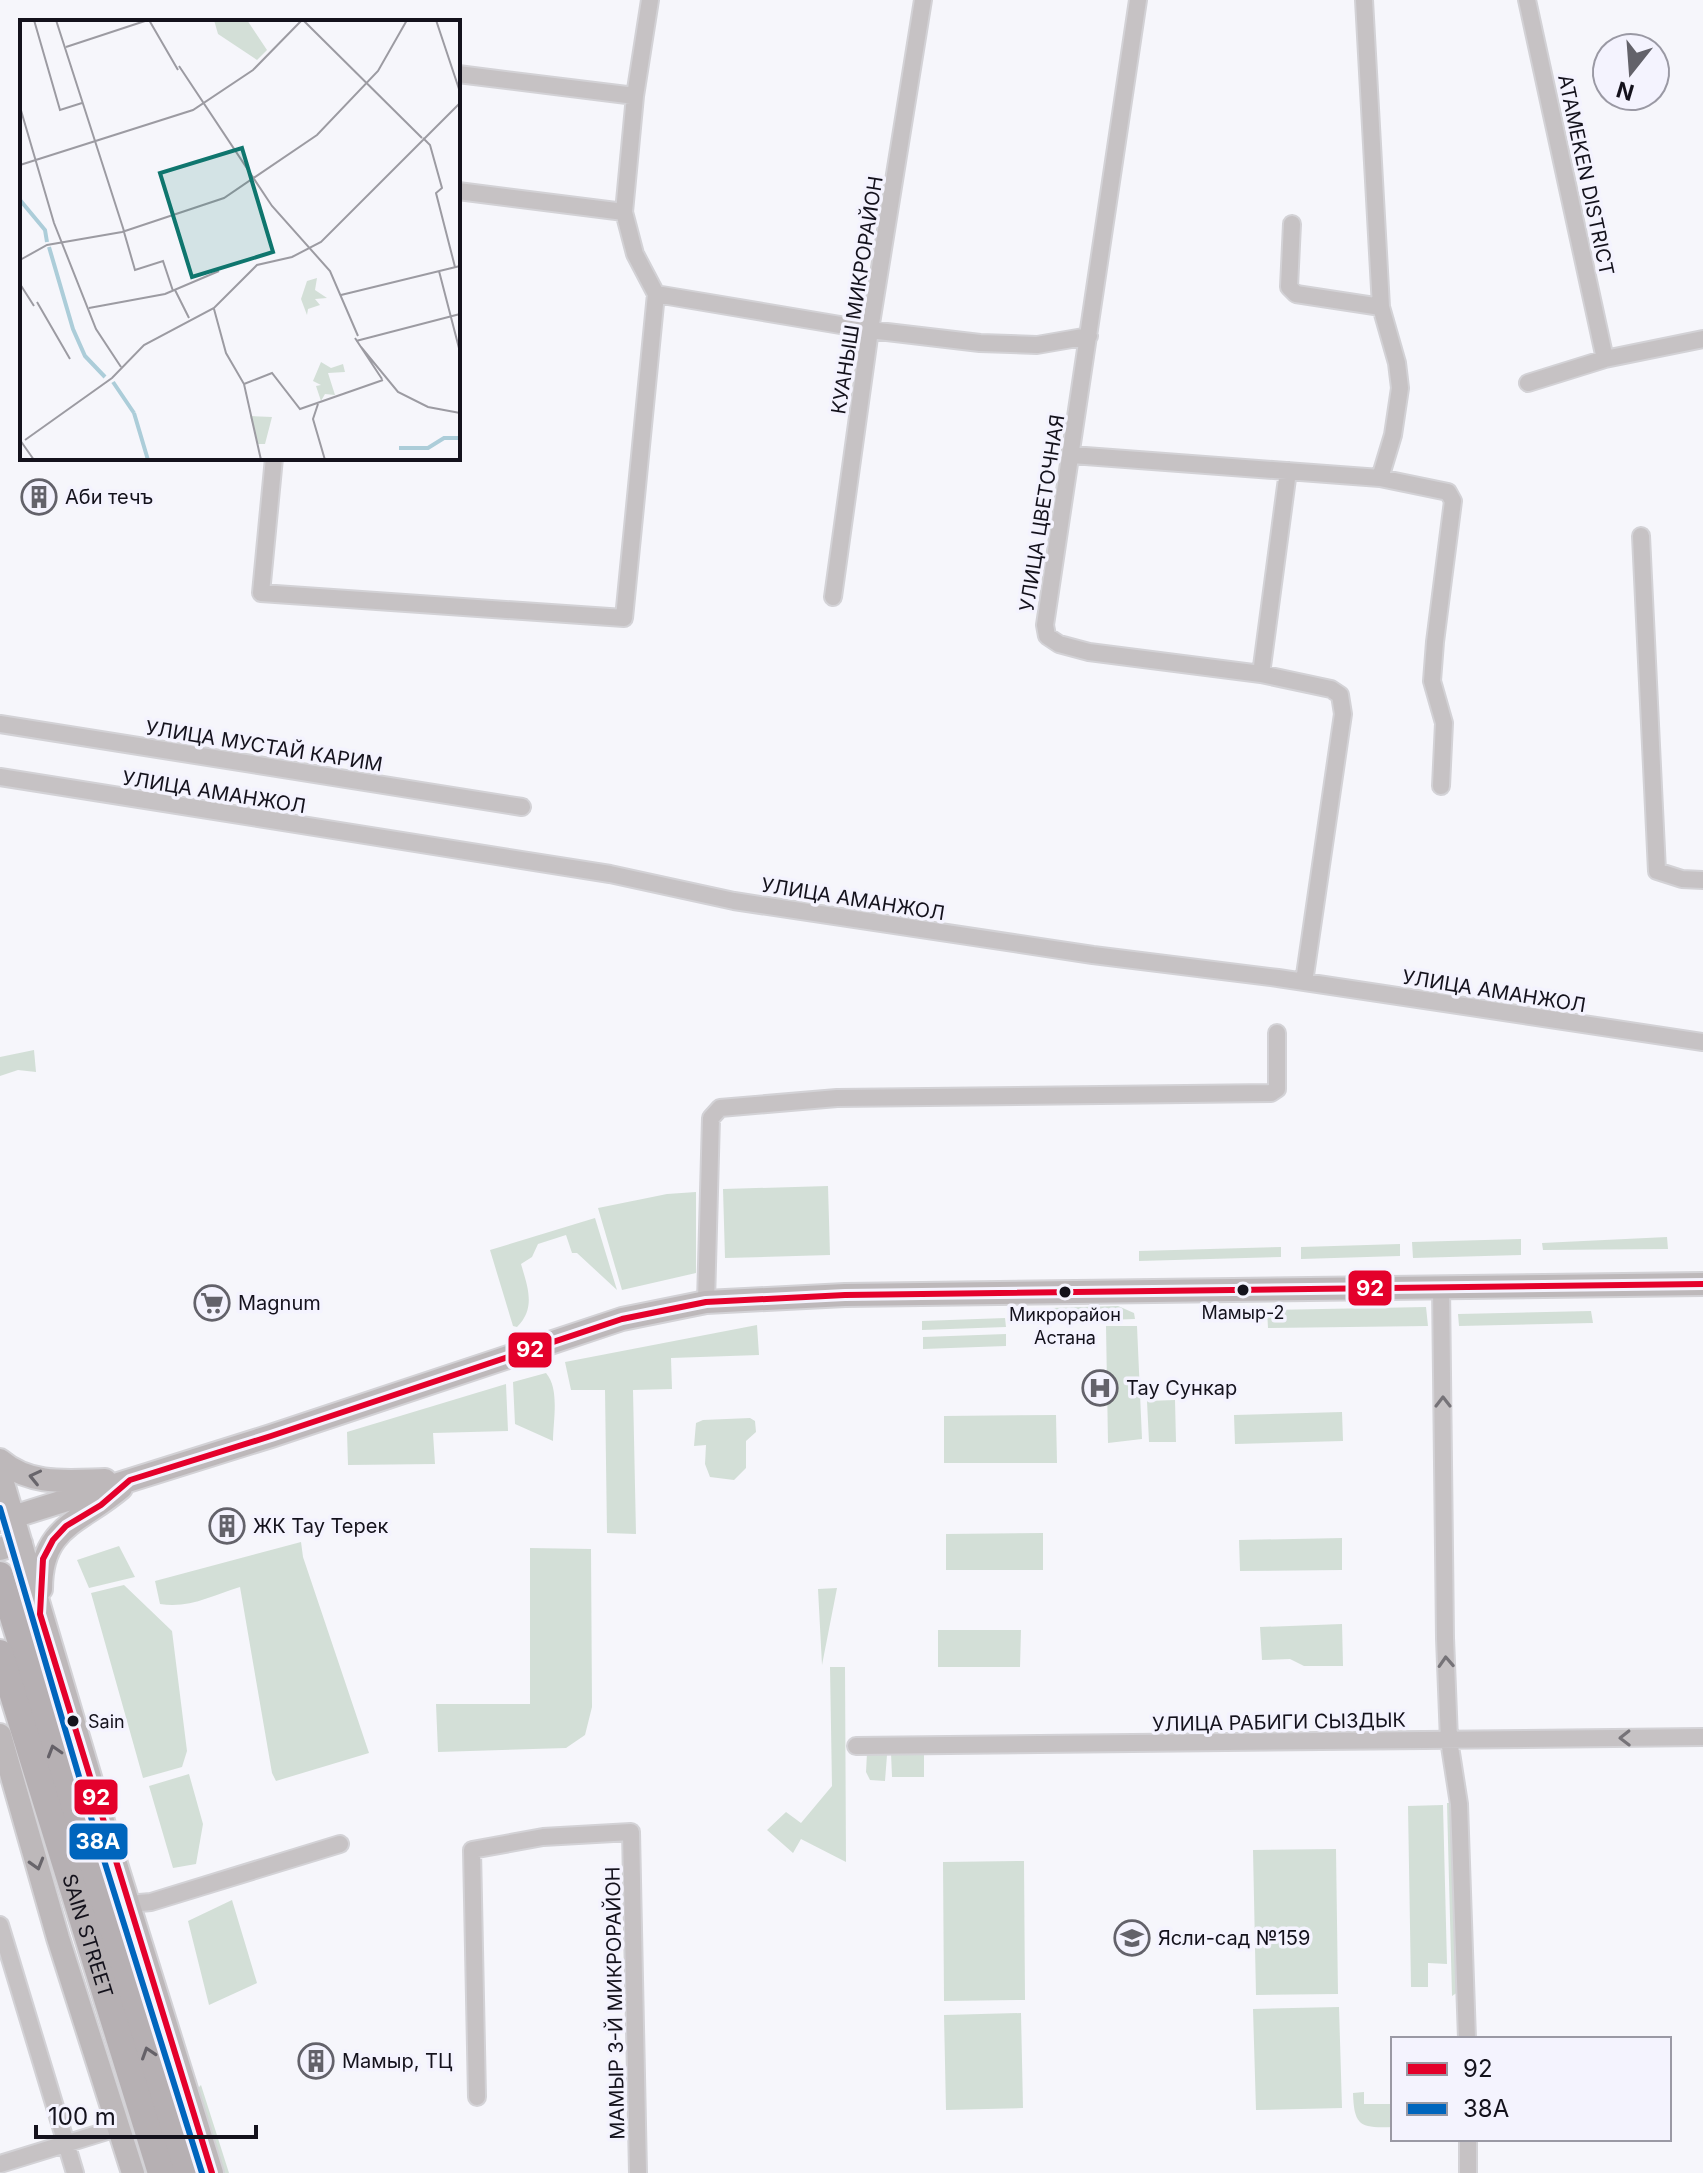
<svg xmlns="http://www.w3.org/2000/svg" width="1703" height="2173" viewBox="0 0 1703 2173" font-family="Inter,sans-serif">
<rect width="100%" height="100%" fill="#f6f6fb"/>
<path fill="#d3dfd7" d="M34 1050 36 1072 18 1070 0 1076V1057Z
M828 1186 830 1255 725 1258 723 1189Z
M696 1192V1273L622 1290 598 1208 667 1194Z
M595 1218 617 1290 577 1253H572L566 1235 538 1244 532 1257 521 1264C528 1288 536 1308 517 1327L513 1326 490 1250Z
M1667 1237 1668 1249 1543 1250 1542 1243Z
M1521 1239V1255L1413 1258 1412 1242Z
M1400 1244V1256L1301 1259V1247Z
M1281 1247V1257L1139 1261V1251Z
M1118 1306 1134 1313 1135 1319 1046 1322V1314L1051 1308Z
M1426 1307 1428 1326 1268 1328 1267 1310Z
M1591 1311 1593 1323 1459 1326 1458 1314Z
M1005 1318 1006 1327 922 1330V1321Z
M757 1325 759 1355 671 1358 672 1389 633 1390 636 1534 607 1533 605 1390H571L565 1362Z
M1106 1326H1137L1142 1439 1108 1443Z
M1006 1334V1346L923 1349V1337Z
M546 1373C560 1389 553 1421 553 1441L515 1424 513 1382Z
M506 1384 508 1431 433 1433 435 1464 348 1465 347 1432Z
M1175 1400 1176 1442H1149L1147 1401Z
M1342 1412 1343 1441 1235 1444 1234 1415Z
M1056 1415 1057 1463H944V1416Z
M750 1418 755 1421 756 1432 746 1441V1468L734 1480 710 1477 705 1464 706 1445 694 1446 696 1423 703 1420Z
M1043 1533V1570H946V1534Z
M1342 1538V1570L1240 1571 1239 1540Z
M301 1542 303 1557 369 1753 276 1781 272 1773 240 1587C213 1595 189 1609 160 1604L155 1581Z
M119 1546 135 1577 89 1588 77 1560Z
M530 1548 591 1549 592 1707 585 1735 566 1748 438 1752 436 1704H530Z
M124 1585 172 1631 187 1751 182 1767 143 1778 91 1593Z
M837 1588 822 1665 818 1589Z
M1342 1624 1343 1666H1304L1290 1659 1262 1660 1260 1627Z
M938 1630H1021L1020 1667H938Z
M830 1667H845L846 1862 801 1839 793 1853 767 1830 786 1812 801 1823 832 1786Z
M867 1753 887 1755 885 1781 870 1780 866 1772Z
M891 1753H924V1777H892Z
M189 1774 203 1824 196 1864 173 1868 149 1786Z
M1447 1803H1456L1461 1990 1452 1996Z
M1443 1805 1447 1964 1428 1963V1987H1411L1408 1806Z
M1336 1849 1338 1994 1256 1995 1253 1850Z
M1024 1861 1025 2000 944 2001 943 1862Z
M232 1900 257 1983 209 2005 188 1921Z
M1339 2007 1342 2108 1256 2110 1253 2009Z
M1021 2013 1023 2108 946 2110 944 2015Z
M201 2085 229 2173H221L194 2092Z
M1364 2092V2104H1393V2127C1361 2128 1354 2127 1353 2093Z"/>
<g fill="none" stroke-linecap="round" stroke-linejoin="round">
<defs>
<path id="street" d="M1138 0 1045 625 1047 636 1059 644 1089 652 1261 674 1331 689 1340 695 1343 714 1304 982
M1364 0 1381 307 1397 363 1400 388 1393 435 1380 478
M1527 0 1605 359
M458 74 635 96
M458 191 624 212
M1292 224 1289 287 1296 294 1381 307
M656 294 870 330 980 343 1037 345 1089 336
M1528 383 1605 359 1703 339
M1072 455 1380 478 1448 492 1453 501 1435 642 1432 681 1444 723 1441 786
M274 458 261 593 624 618 656 294 635 254 624 212 635 96 650 0
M1641 536 1657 871 1682 879 1703 880
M833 597 870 330 923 0
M1261 674 1288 471
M0 724 522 807
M0 777 610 874 734 901 1093 955 1278 978 1703 1042
M1441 1286 1445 1638 1449 1740 1459 1804 1467 2039
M706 1302 711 1118 720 1108 837 1098 1271 1093 1277 1089V1033
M856 1746 1703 1737
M128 1904 151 1902 340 1844
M0 1925 75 2173
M477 2097 472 1850 543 1837 631 1832 638 2173
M1468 2139V2173
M0 2164 120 2127"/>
<path id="secondary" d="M0 1460C30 1486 68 1481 105 1480
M0 1473 108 1838 212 2173
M0 1521 271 1436 622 1319 706 1302 845 1295 1703 1284
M0 1549 21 1543
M41 1589C41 1526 80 1523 121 1488
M0 1735 58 1938 133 2173"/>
<g id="primary">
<path d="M0 1575 186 2173"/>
<path id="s1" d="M0 1653 161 2173"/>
</g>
</defs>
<use href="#street" stroke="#d3d2d6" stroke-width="20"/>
<use href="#secondary" stroke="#d3d2d6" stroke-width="26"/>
<use href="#primary" stroke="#d3d2d6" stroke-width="30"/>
<use href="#street" stroke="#c6c2c4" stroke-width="16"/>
<use href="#secondary" stroke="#bdb8ba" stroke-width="22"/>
<use href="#primary" stroke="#b6b0b3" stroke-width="26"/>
<defs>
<path id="bus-1" d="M212 2173 40 1614 43 1559 53 1540 66 1526 101 1505 130 1480 271 1436 622 1319 706 1302 845 1295 1703 1284"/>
<path id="bus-2" d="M0 1508 98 1841 202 2173"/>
</defs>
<use href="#bus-1" stroke="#f4f3fe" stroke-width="12"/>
<use href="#bus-2" stroke="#f4f3fe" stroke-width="12"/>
<use href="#bus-1" stroke="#e4002b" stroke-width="6"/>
<use href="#bus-2" stroke="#0065bd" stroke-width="6"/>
</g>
<defs><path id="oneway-chevron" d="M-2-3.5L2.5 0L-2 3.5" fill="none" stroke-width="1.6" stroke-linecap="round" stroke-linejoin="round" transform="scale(2)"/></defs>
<g stroke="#767378">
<use href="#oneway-chevron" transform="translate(1443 1402) rotate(-90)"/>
<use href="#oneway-chevron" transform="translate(1446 1662) rotate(-93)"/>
<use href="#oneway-chevron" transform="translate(1625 1738) rotate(179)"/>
</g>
<g stroke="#68656b">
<use href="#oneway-chevron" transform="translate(35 1477) rotate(-167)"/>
<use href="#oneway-chevron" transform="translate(37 1864) rotate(74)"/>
</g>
<g stroke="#656168">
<use href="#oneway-chevron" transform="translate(54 1751) rotate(-107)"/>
<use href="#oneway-chevron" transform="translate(148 2053) rotate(-108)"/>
</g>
<defs>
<symbol id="building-ring" viewBox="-11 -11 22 22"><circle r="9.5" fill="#f4f3fe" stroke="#63626a" stroke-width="1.5"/><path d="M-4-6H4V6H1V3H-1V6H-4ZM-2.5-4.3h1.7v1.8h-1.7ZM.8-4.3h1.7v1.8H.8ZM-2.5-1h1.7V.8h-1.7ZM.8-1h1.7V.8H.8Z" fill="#63626a"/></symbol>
<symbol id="supermarket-ring" viewBox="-11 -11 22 22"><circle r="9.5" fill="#f4f3fe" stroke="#63626a" stroke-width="1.5"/><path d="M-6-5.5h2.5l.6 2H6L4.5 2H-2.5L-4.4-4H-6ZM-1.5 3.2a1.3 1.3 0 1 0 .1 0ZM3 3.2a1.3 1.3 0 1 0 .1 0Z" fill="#63626a"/></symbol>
<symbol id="hospital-ring" viewBox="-11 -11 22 22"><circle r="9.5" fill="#f4f3fe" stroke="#63626a" stroke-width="1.5"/><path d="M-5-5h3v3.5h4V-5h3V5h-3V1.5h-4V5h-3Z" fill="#63626a"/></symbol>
<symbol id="school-ring" viewBox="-11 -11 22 22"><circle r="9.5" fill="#f4f3fe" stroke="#63626a" stroke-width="1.5"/><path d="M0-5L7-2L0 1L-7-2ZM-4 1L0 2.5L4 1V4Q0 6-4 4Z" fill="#63626a"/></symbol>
</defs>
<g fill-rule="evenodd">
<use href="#building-ring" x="19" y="477" width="40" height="40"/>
<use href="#supermarket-ring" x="192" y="1283" width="40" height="40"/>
<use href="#hospital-ring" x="1080" y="1368" width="40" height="40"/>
<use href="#building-ring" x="207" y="1506" width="40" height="40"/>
<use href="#school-ring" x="1112" y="1918" width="40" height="40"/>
<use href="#building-ring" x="296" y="2041" width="40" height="40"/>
</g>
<g fill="#14121c" stroke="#f4f3fe" stroke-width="3">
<circle cx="1243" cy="1290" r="7"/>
<circle cx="1065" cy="1292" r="7"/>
<circle cx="73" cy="1721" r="7"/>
</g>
<g text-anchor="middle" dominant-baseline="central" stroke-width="7" stroke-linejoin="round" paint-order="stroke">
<g font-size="18" fill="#14121c" stroke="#f4f3fe">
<text x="1243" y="1312">Мамыр-2</text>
<text x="1065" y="1314">Микрорайон<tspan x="1065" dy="23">Астана</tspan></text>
<text x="88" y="1721" text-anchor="start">Sain</text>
</g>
<g font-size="20" fill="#14121c" stroke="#f4f3fe">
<text transform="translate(1586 175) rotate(78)">ATAMEKEN DISTRICT</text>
<text transform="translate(857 295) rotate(-81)">КУАНЫШ МИКРОРАЙОН</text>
<text transform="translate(1042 513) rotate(-81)">УЛИЦА ЦВЕТОЧНАЯ</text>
<text transform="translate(264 746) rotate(9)">УЛИЦА МУСТАЙ КАРИМ</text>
<text transform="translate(214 792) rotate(9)">УЛИЦА АМАНЖОЛ</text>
<text transform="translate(853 899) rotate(9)">УЛИЦА АМАНЖОЛ</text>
<text transform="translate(1494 991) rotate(9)">УЛИЦА АМАНЖОЛ</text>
<text transform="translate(1279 1722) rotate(-1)">УЛИЦА РАБИГИ СЫЗДЫК</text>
<text stroke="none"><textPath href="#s1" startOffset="296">SAIN STREET</textPath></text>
<text transform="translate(615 2003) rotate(-91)">МАМЫР 3-Й МИКРОРАЙОН</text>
</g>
<g font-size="20" fill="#14121c" stroke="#f4f3fe" text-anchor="start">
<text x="65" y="497">Аби течъ</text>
<text x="238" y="1303">Magnum</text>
<text x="1126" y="1388">Тау Сункар</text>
<text x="253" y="1526">ЖК Тау Терек</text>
<text x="1158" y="1938">Ясли-сад №159</text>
<text x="342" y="2061">Мамыр, ТЦ</text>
</g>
</g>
<g transform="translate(20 20)">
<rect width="440" height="440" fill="#f6f6fb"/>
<path d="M194 0H227L247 30 237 40 198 14ZM297 258 295 270 307 278 295 279 300 285 288 289 287 295 281 279 287 261ZM301 342 311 348 323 344 325 352 308 353 315 375 305 374 301 381 296 366 301 365 293 361ZM230 396 252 397 245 424H238Z" fill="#d3dfd7"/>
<path fill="none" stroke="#accdd9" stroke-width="4" d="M0 180 25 210 27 222M29 227 53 309 65 336 85 357M93 362 114 393M114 393 128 440M379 428H408L424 418H440"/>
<path fill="none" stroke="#9c9ba2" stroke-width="2" d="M14 0 40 90 62 83M36 0 104 211M129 0 158 50M283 0 402 118M416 0 440 72M46 27 128 0M159 46 252 186 310 251 338 316M0 87 34 203 76 309 101 347M403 118 410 125 422 168 416 173 435 247M0 145 173 90 233 50 282 0M104 212 115 250 143 241 153 271M0 240 27 225 102 212 204 178 297 115 358 51 387 0M419 251 440 332M0 264 14 286M155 270 169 298M321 275 440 246M17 282 50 339M69 288 145 274 199 251M194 289 206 333 224 364 241 440M335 318 362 359M336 321 440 294M341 327 378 372 408 387 440 393M224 364 252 353 280 389 363 360M298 384 293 399 305 440M0 420 14 440M5 420 92 358 124 325 194 288 237 245 272 237 301 222 440 83"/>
<path fill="#0f766e" fill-opacity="0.15" stroke="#0f766e" stroke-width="4" d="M222 128 253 232 172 257 140 153Z"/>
<rect width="440" height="440" fill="none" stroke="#14121c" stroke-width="4"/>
</g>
<g stroke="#f4f3fe" stroke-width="3">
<rect x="1347" y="1269" width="46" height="38" rx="8" fill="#e4002b"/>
<rect x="507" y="1331" width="46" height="38" rx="8" fill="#e4002b"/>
<rect x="73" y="1778" width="46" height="38" rx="8" fill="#e4002b"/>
<rect x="68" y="1822" width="61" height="39" rx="8" fill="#0065bd"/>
</g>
<g font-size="22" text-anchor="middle" font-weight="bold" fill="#fff">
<text x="1370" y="1296">92</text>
<text x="530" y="1357">92</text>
<text x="96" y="1805">92</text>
<text x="98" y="1849">38А</text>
</g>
<rect x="1391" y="2037" width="280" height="104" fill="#f4f3fe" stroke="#9a99a4" stroke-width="2"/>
<rect x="1407" y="2063" width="40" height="12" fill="#e4002b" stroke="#9a99a4" stroke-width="2"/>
<text x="1463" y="2077" font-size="24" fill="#14121c">92</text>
<rect x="1407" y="2103" width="40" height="12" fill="#0065bd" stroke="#9a99a4" stroke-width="2"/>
<text x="1463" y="2117" font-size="24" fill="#14121c">38А</text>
<g transform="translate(1631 72) rotate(197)"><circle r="38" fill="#f4f3fe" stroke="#9a99a4" stroke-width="2"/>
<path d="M0-6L14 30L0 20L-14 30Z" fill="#63626a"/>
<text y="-12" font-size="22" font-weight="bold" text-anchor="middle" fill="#14121c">N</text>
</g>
<path d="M36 2125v12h220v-12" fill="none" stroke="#14121c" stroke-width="4"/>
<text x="48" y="2125" font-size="24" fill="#14121c" stroke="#f4f3fe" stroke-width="6" paint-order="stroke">100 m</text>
</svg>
